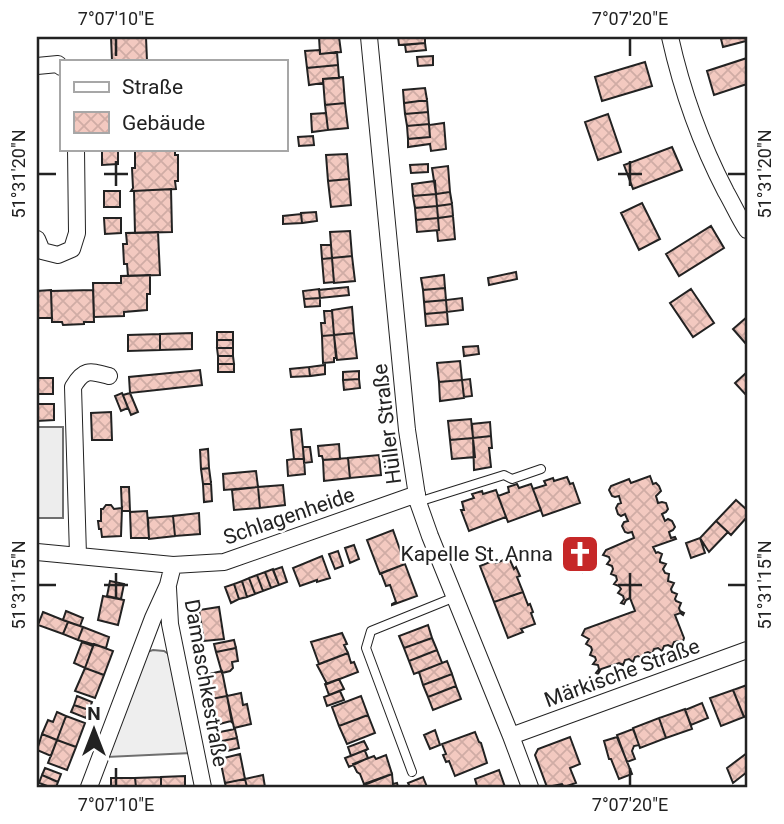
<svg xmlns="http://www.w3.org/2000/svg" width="784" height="824" viewBox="0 0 784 824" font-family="Roboto,sans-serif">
<defs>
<pattern id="building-cross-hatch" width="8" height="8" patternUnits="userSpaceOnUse" patternTransform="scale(1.75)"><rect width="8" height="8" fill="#f3c9c0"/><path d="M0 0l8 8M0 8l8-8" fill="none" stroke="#d0aca5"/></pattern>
</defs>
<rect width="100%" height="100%" fill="#fff"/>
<path fill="#eee" stroke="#6f6f6f" stroke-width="2" d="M153 650 164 651 170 655 191 753 107 757 147 652Z"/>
<path fill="#ededed" stroke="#6f6f6f" stroke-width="2" d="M37 427H63V518H37Z"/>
<path fill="url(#building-cross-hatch)" stroke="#222" stroke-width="2" d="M111 37H146L147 61H112Z
M319 37H339L341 52 320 54Z
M398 37H425V43L399 45Z
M727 37H745L746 41 723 47 721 39Z
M425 43 426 50 406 52 405 45Z
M320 50V54L337 52 338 65 307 68 305 51Z
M433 56V65L418 66 417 57Z
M747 58V84L714 95 707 71Z
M645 62 652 86 602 101 595 77Z
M338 65 339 78 323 79V83L309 85 307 68Z
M343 77 345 103 325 105 323 79Z
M425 88 427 100 404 103 403 90Z
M427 100 428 112 405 114 404 103Z
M345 103 348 128 328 130 325 105Z
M428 112 429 124 407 126 405 114Z
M326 113 328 130 312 132 311 114Z
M608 114 621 152 598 160 585 122Z
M444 123 446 149 431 151 430 144 408 147V139L430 137 429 125Z
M429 124 430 137 408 139 407 126Z
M313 136 314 145 299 146 298 137Z
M672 147 682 170 633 189 624 165Z
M102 149H118V164L102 165Z
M131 149H175V155H178V181H175L176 189 131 191 133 188 132 168H135V149Z
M347 154 349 179 328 181 326 155Z
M428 164V172L411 173 410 165Z
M448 166 450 192 436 194 432 168Z
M349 179 351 205 331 207 328 181Z
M435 181 436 194 413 196 412 184Z
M171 189 172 232 135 233 134 191Z
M104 191H120V207H104Z
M450 192 452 204 437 206 436 194Z
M436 194 437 206 415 208 413 196Z
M642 203 660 239 639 250 621 213Z
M452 204 453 216 438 218 437 206Z
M437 206 438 218 416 220 415 208Z
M316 212 317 221 302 223 301 213Z
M301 214 302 223 283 224V216Z
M453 216 455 239 438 241 437 231 439 230 438 218Z
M104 218H121V233L105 234Z
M438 218 439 230 417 232 416 220Z
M711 226 724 248 679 276 666 254Z
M350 231 352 256 332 258 330 232Z
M158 232 160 275 128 276 127 264H124L123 244H127L126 233Z
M321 245H331L332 258 322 259Z
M352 256 355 281 334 283 332 258Z
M332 258 334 282 324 283 322 259Z
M516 272 517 279 489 285 488 278Z
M150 275V294H147V310L124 312V316L94 317 93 283H121V276Z
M444 275 445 288 423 290 421 278Z
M348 287 349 295 320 298 319 290Z
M445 288 446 300 424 302 423 290Z
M319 289 320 298 304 299 303 291Z
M691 289 714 323 693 337 670 303Z
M51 290 52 318H38L37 321V291Z
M93 290 94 322H84V324L63 325 62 322H52L51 291Z
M320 298V306L305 307 304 299Z
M462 298 463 310 447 312 446 300Z
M446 300 447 312 425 314 424 302Z
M352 307 354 333 334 335 332 310Z
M324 311H332L334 335 322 336 321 323H325Z
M447 312 448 324 426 326 425 314Z
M747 317V345L733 329Z
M217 332H233V340H217Z
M192 333V349L160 350V334Z
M354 333 357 358 337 360 334 335Z
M160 334V350L128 351V335Z
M334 335 336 358H334V362L323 363 322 336Z
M217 340H233V348H217Z
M478 346 479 354 464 356 463 347Z
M217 348H233V356H218Z
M218 356H233L234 364H218Z
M460 361 462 380 439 382 437 363Z
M218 364H234V372H218Z
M325 365V374L310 376 309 367Z
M309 367 310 376 291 377 290 369Z
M200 370 202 385 130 393 129 377Z
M359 371V379L343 380V372Z
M747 372V396L735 383Z
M37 378H53V394H37Z
M359 379 360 388 344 390 343 380Z
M470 379 472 396 464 397 462 380Z
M462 380 464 398 440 401 439 382Z
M122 393 128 408 121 411 115 396Z
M130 393 138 412 131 415 123 395Z
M37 404H54V420L37 421Z
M111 412 112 440H92L91 413Z
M471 419 473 438 450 440 448 421Z
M490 422 491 436 473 438 472 424Z
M301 429 304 459H294L291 430Z
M491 436 492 448H489L491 467 474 470 473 438Z
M473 438 475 457 452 459 450 440Z
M339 444 340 459 323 460 322 456H319L318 446Z
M303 447H310L312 462 304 463Z
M208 449 209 468 201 469 200 450Z
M379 455 381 475 350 478 348 458Z
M348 458 350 478 324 481 323 460Z
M294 459H304L305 474 288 476 287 460Z
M209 468 211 483 203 484 201 469Z
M256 471 258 487 224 490 223 474Z
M650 476 653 484 656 483 659 486 661 491 656 496 658 503 662 502 666 503 668 509 666 512 662 514 665 521 668 519 672 521 675 527 673 530 669 532 671 538 675 537 676 539 653 547 656 553 658 552 662 554 660 560V562L666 564 663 569 665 573 669 574 668 581 674 583 671 589 672 592 677 594 675 599 676 601 681 603 679 608 680 611 684 613 683 615 680 613 675 615 684 638 682 644 678 641 674 642 672 647 668 645 664 646 662 651 658 648 654 649 652 654 648 652 645 653 643 659 638 656 635 657 633 662 629 659 625 660 623 665 619 663 601 669 598 674 596 673 599 669 598 665 593 664 596 660 595 657 590 655 592 650 591 647 586 644 589 639 582 635 585 629 635 611 630 598 626 600 624 604 621 603 624 599 623 596 618 593 621 589 619 586 614 584 617 580 616 576 611 574 613 569 612 566 607 564 610 560 609 557 603 555 606 550 634 538 632 532 628 533 625 532 622 526 624 522 628 521 625 514 621 516 618 514 616 508 618 504 621 503 619 496 615 497 612 496 609 490 611 486 629 479 631 483Z
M567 477 570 484 573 483 580 503 543 516 533 489 546 485 544 481 553 478 554 481Z
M211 483 212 501 204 502 203 484Z
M517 484 519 488 531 484 541 510 508 522 498 496 509 492 508 487Z
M283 485 285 505 260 508 258 487Z
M121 487H129L130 511H122Z
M258 487 260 508 234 510 232 490Z
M496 490 506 517 469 531 461 510H464L462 502 474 498 472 494 482 491 483 494Z
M736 500 747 510V517L731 535 716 521Z
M106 505H111L114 509 122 508 121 536 102 537 101 529H99L98 521H101V509H103Z
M147 511 149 538H131L130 512Z
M199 513 200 534 175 536 173 516Z
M173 516 175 536 149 539 148 518Z
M716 521 728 532 709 552 700 538Z
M393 530 405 564 380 574 367 540Z
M700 538 705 553 691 558 686 543Z
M571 540 589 548 591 554 582 572 564 563 562 558Z
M354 545 359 559 350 563 345 548Z
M338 551 343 566 335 569 329 554Z
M322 556 330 578 317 582V580L300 586 293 568Z
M509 558 514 569 516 567 520 576 517 577 523 592 494 602 480 566 495 560 496 563Z
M405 564 417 596 392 605V604L396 602 390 585 386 586 381 573Z
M282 567 287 582 279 585 273 570Z
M273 569 279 585 271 588 265 572Z
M265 572 271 588 263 591 257 575Z
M257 575 263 591 255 594 249 578Z
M249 578 255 594 247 597 242 581Z
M110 581 124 584 121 599 107 596Z
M242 581 247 597 239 599 234 584Z
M234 584 239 599 231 603 225 587Z
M523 592 528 605 530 604 533 612 531 613 535 624 521 629 523 632 508 638 494 602Z
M103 596 124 600 118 625 98 620Z
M219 607 224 639 204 641 199 610Z
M66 611 83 618 80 626 63 620Z
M43 612 68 622 63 634 38 625Z
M68 622 83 627 78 640 63 634Z
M428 625 432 638 404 648 399 636Z
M83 627 109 637 106 648 78 640Z
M342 633 347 644 344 645 348 653 319 664 311 642Z
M432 638 437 650 409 661 404 648Z
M234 640 236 648 216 652 214 644Z
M82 642 93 646 85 668 74 663Z
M94 644 113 651 104 675 85 668Z
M236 648 238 661 232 662 233 668 230 671 222 673 216 652Z
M437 650 442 663 414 674 409 661Z
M348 653 351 663 354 662 358 672 327 684 317 665Z
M447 661 452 674 423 685 419 672Z
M85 668 104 675 95 698 75 691Z
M222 671 227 696 206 700 201 676Z
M452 674 456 686 428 697 423 685Z
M339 679 344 689 329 695 325 684Z
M747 685V716L744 717 733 690Z
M456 686 461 699 433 710 428 697Z
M733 690 744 717 721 726 710 698Z
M340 691 344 700 327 706 324 697Z
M241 693 243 705 247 704 251 724 234 728 227 696Z
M77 696 92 702 89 710 74 705Z
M227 696 232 723 231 721 212 726 206 700Z
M361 696 368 715 339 726 332 707Z
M702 703 708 718 691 725 685 710Z
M74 705 89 710 86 718 71 712Z
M685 709 692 729 666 738 659 718Z
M57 712 66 716 57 740 42 734 48 720 53 722Z
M368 715 375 733 347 744 339 726Z
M66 716 85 723 76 747 57 740Z
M659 718 666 738 640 748 633 728Z
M235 729 237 738 217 742 215 733Z
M633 729 639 745 634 746 632 751 635 759 627 762 617 735Z
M435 730 440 745 430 749 424 735Z
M475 732 479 742 481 743 487 763 455 776 449 761 446 762 443 755 446 754 442 744Z
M42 734 57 740 51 756 37 750Z
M570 737 580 764 570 768 576 783 564 787 562 784 547 787 535 755 538 749Z
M617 737 632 774 619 779 611 759H609L604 741Z
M237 738 239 748 219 753 217 742Z
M57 740 76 747 67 770 48 763Z
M364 741 368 749 351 756 348 747Z
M368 749 365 751 368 758 349 767 345 758Z
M747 753V772L733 783 727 768Z
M240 754 245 779 225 783 220 759Z
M386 755 392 774 364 784 360 774 357 772 353 764 374 756 376 759Z
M45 768 61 774 58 782 42 775Z
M499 770 505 787H474L477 786 475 779Z
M392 774 393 784 397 783 398 787H365L364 785Z
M42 775 58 782 56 787H50L39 783Z
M263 775 265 787H247L245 779Z
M185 776V787H161V777Z
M161 777V787H136L135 778Z
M423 777 427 787H410L408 783Z
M111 778H135L136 787H111Z
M245 779 247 787H226L225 783Z"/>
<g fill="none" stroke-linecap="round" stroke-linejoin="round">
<defs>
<path id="lane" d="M418 502 504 475 512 479 541 469
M412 772 366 648 371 631 455 597"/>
<path id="street" d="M369 37 407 430 418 502 430 536 511 736 530 787
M670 37C682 91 700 142 726 192 733 204 739 218 747 230
M37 66 58 64 61 67
M37 239 42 251 58 255 72 249 77 233 76 149
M37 552 173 565 224 562 417 494
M78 555 73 387C84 368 90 371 109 376
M168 588 170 624 203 787
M511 736 747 650
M89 787 153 618 168 585 173 565"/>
</defs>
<use href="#lane" stroke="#222" stroke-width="10"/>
<use href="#street" stroke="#222" stroke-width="18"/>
<use href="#lane" stroke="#fff" stroke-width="8"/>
<use href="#street" stroke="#fff" stroke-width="16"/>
</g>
<path fill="none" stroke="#222" stroke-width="2.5" d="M116 38V56M630 38V56M116 161V186M630 161V186M38 174H56M104 174H128M618 174H642M728 174H746M116 573V598M630 573V598M38 585H56M104 585H128M618 585H642M728 585H746M116 768V786M630 768V786"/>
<defs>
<symbol id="church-square" viewBox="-11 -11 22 22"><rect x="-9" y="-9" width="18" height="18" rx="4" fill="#c62828" stroke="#fff"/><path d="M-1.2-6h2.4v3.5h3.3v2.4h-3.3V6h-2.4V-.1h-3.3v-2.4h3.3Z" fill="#fff"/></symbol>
</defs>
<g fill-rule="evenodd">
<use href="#church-square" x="558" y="532" width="44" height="44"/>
</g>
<g text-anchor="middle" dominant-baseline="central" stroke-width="5" stroke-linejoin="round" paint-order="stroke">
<g font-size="21" fill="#222" stroke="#fff">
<text transform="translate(387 424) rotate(-97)">Hüller Straße</text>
<text transform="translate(289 516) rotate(-19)">Schlagenheide</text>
<text transform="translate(622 673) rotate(-20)">Märkische Straße</text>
<text transform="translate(206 683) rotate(80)">Damaschkestraße</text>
</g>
<g font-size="21" fill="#222" stroke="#fff" text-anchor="end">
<text x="553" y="554">Kapelle St. Anna</text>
</g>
</g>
<rect width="784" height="824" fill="none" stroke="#ffffff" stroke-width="77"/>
<rect x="60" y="60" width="228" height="91" fill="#ffffff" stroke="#a7a7a7" stroke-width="2"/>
<rect x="74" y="82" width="35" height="10" fill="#ffffff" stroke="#a7a7a7" stroke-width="2"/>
<text x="122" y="94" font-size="21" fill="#222222">Straße</text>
<rect x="74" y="112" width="35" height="21" fill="url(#building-cross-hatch)" stroke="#a7a7a7" stroke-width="2"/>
<text x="122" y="130" font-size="21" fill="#222222">Gebäude</text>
<g transform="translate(94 730)" stroke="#ffffff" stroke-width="5" paint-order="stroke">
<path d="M0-5L12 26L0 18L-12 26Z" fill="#222222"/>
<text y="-10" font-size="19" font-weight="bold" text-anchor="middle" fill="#222222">N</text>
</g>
<rect x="38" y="38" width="708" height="748" fill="none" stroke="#222" stroke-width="2.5"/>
<g font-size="18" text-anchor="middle" fill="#222">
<text x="116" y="25">7°07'10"E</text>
<text x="630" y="25">7°07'20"E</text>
<text transform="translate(19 174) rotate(-90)" y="6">51°31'20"N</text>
<text transform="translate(765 174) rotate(-90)" y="6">51°31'20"N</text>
<text transform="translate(19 585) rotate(-90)" y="6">51°31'15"N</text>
<text transform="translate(765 585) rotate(-90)" y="6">51°31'15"N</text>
<text x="116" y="811">7°07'10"E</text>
<text x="630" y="811">7°07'20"E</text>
</g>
</svg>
